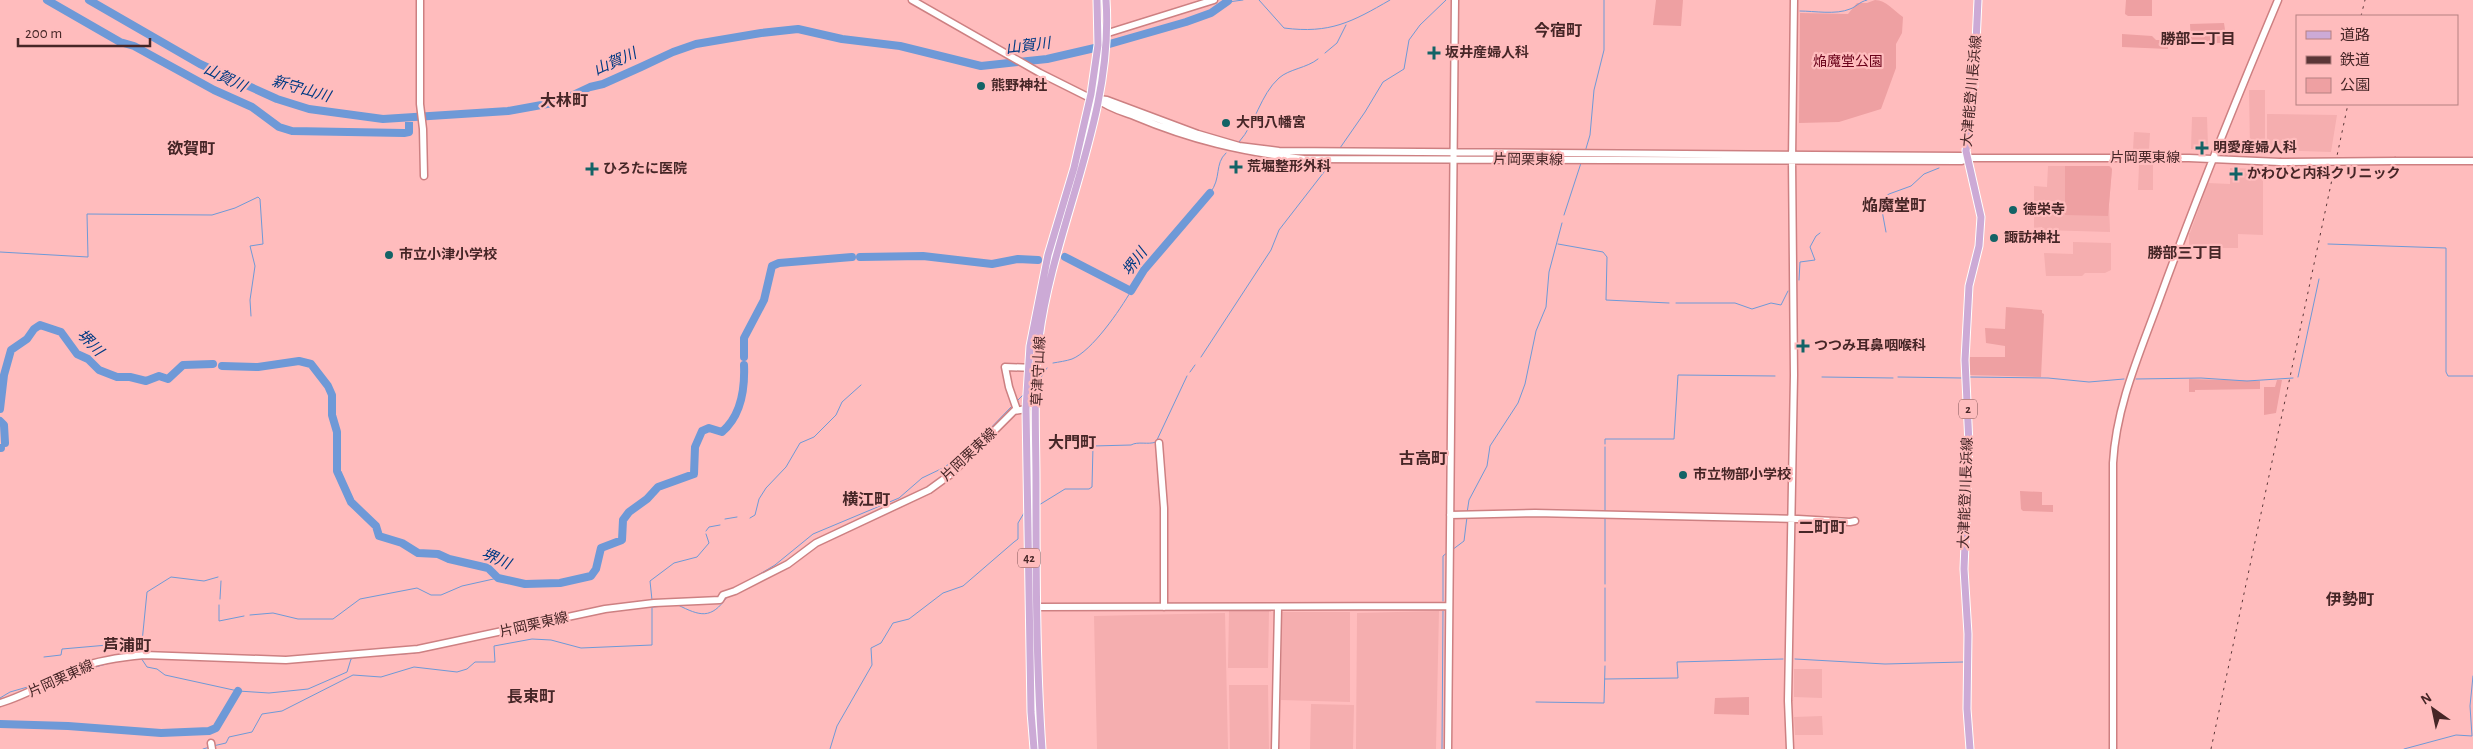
<svg xmlns="http://www.w3.org/2000/svg" width="2473" height="749" viewBox="0 0 2473 749" font-family="'Alegreya Sans','Noto Sans JP',sans-serif">
<rect width="100%" height="100%" fill="#ffbcbd"/>
<path fill="#f5aeaf" d="M2249 90H2265V149H2250Z
M2267 114 2337 115 2331 152 2267 150Z
M2192 117H2207L2208 146 2205 149H2191Z
M2134 132 2150 133 2149 149 2133 150Z
M2139 165H2153V190H2138Z
M2048 166H2110L2112 168 2109 204 2110 232 2043 230 2042 227 2034 228V186L2047 187Z
M2230 168 2260 169 2263 172V235L2238 234V248H2189V233H2212H2190L2208 183 2230 184Z
M2073 242 2111 243V270L2105 273H2085L2082 276H2046L2044 253 2073 254Z
M1229 611H1269L1268 668H1228Z
M1439 611 1436 749H1356L1357 613Z
M1282 612H1350V702L1281 700Z
M1225 613 1228 749H1097L1094 616Z
M1794 669H1822V698L1794 697Z
M1229 685H1268L1269 749H1230Z
M1311 704 1354 705 1353 749H1310Z
M1822 716 1823 735H1795L1794 717Z"/>
<path fill="#eea0a2" d="M1656 0H1683L1681 26 1653 25Z
M1875 0C1886 0 1894 11 1903 17L1902 33 1896 44V68L1881 109 1839 122 1799 123 1800 13 1848 14 1857 3H1867Z
M2126 0H2152V16H2128L2125 14Z
M2224 23 2227 43H2191L2190 24Z
M2122 34 2152 36 2156 40H2164L2165 37 2168 39V49L2122 47Z
M2065 166H2109L2112 169 2108 216 2065 215Z
M2006 307 2042 310V313L2044 314 2041 377 1969 375 1970 357H2005V346L1986 343 1985 328 2005 329Z
M2189 379 2260 381V389L2195 390V392H2189Z
M2277 380H2282L2276 413 2264 415V387H2275Z
M2020 491 2042 492V505H2053V512L2023 511 2021 509Z
M1749 697V715L1714 714 1715 698Z"/>
<g fill="none" stroke-linecap="round" stroke-linejoin="round">
<path stroke="#6e99d7" stroke-width="1" d="M1259 0 1284 28C1330 34 1352 22 1390 0
M1228 2 1243 0
M1800 11C1814 11 1836 15 1850 9 1856 7 1859 2 1867 0
M1325 53 1337 43 1346 25
M1239 142C1256 123 1260 95 1279 78 1289 69 1307 68 1318 59
M1340 148 1365 112 1383 82 1404 69 1409 40 1420 25 1446 0
M1585 152 1590 135 1594 90 1604 50V0
M1210 193C1222 178 1214 164 1226 153
M1564 215 1581 163
M1886 232 1880 200 1889 194 1911 186 1924 174 1939 168
M1558 244 1603 252 1607 257 1606 300 1669 303
M2328 244 2446 248V372L2448 376H2473
M0 252 88 257 87 214 212 215 235 208 258 197 260 199 263 244 250 246 255 266 250 300 251 316
M1799 280 1800 262 1815 260 1810 247 1816 236 1820 233
M1676 303H1735L1752 309 1771 303 1781 305 1788 291
M1201 357 1271 250 1279 230 1331 163
M1053 363C1059 362 1066 361 1072 359 1092 351 1120 310 1131 291
M1190 372 1195 365
M1822 377 1893 378
M1898 377 1961 378
M1968 377 2048 378 2089 382 2124 379
M2298 377 2319 279
M1040 379 1047 368
M2136 379 2201 378 2247 381 2293 378
M1018 400 1023 395
M1605 444V439H1674L1678 375 1775 376
M1039 505 1065 489H1089L1092 487 1093 446 1131 445C1138 441 1148 445 1156 442L1187 376
M1605 511V447
M1467 513 1469 500 1487 466 1490 446 1518 403 1525 384 1536 331 1546 307 1549 272 1562 223
M750 518 755 515 759 499 766 488 786 467 800 443 814 437 836 415 842 402 861 385
M725 519 737 517
M1605 519V584
M706 531 709 527 720 525
M1452 550 1464 541 1467 517
M743 584 775 565 813 534 899 498 922 478 945 467 981 438 1013 405
M1605 588V661
M220 599 221 581
M652 600 650 581 674 563 697 557 709 543 706 534
M1443 601V556L1448 552
M219 605V621L244 616
M678 605C700 616 711 620 727 597
M653 607 674 605
M250 615 273 613 298 619H333L360 599 417 588 431 595H441L462 586 498 578
M375 656 415 653
M44 657 61 655 62 649 142 642 147 592 171 577 204 581 218 577
M141 658 147 667 157 669 165 675 238 691 269 693 308 689 347 672 351 659 359 657
M1795 659 1885 664 1963 662
M1605 679 1678 678 1677 662 1783 659
M48 685 49 687 78 672 113 662
M0 698 10 692 45 682
M1536 702 1604 703 1605 666
M213 746 226 743 229 737 252 732 262 714 282 711 353 675 381 677 414 667 457 672 467 669 475 662H495L494 646 532 639 551 640 581 648 652 645V605
M203 749 210 747
M830 749 837 726 872 665 871 648 881 643 893 623 909 619 943 593 963 586 1014 542 1018 539V523L1024 513
M1442 749 1443 611
M2404 749 2456 735 2472 736 2470 706 2473 676"/>
<path stroke="#6e99d7" stroke-width="8" d="M47 0 120 42 134 46 214 90 252 107 279 127 292 131 404 133 409 132V118
M89 0 200 64 277 99 309 109 383 119 508 111 558 102 590 87 603 84 641 67 673 52 696 44 761 33 798 29 842 39 900 46 981 66 1047 59 1099 47 1186 22 1211 13 1228 1
M860 257 923 256 992 264 1018 259 1038 260
M1065 257 1131 291 1144 270 1210 193
M744 357V338L764 300 772 266 779 263 852 257
M222 366 258 367 299 361 311 364 328 386 332 395V415L337 432V471L351 502 376 526 379 536 402 543 418 553 438 554 449 559 488 568 498 578 525 584 560 583 591 576 596 569 601 548 622 540 623 520 629 512 647 499 658 487 694 474 695 447 702 431 709 428 722 432C742 415 745 389 744 365
M0 409 4 375 11 350 27 339 34 329 40 325 61 332 77 354 88 359 99 370 117 377H130L146 381 159 376 168 379 183 365 213 364
M0 421 4 425 5 443
M0 448H1
M0 724 68 726 161 733 209 731 216 728 238 691"/>
<defs>
<path id="secondary" d="M420 0V104L423 129 424 176
M912 0 1040 73 1090 98 1107 100 1198 134 1239 146 1279 151 1962 156 1967 158H2189L2280 162
M1108 33 1214 0
M1099 100C1108 108 1123 112 1134 116 1191 140 1242 152 1304 159L1962 161 1967 158
M2396 161H2473
M1017 410 1009 387 1005 367 1036 368
M1159 443 1164 508V607
M1450 515 1535 513 1798 519 1850 522 1855 521
M1033 607 1449 606
M0 703C28 695 52 679 79 668 99 660 121 657 144 655L286 660 418 649 605 609 654 603 720 600 723 595 735 591 788 564 816 543 929 490 951 474 1014 411 1026 409
M211 743 212 749
M1275 749 1278 608
M1448 749 1455 0
M1790 749 1788 701 1794 375 1792 159 1794 0
M2113 749V463C2116 407 2139 355 2158 303 2195 201 2236 100 2278 0"/>
<path id="primary" d="M1034 749 1031 712 1026 409 1030 346 1048 255 1074 168 1091 94 1098 45 1097 0
M1042 749C1036 661 1036 571 1036 483 1036 435 1033 386 1039 338 1054 224 1114 117 1106 0
M1970 749 1967 709 1968 634 1964 569 1969 444 1965 360 1969 286 1979 246 1981 217 1966 151 1974 85 1978 0"/>
</defs>
<use href="#secondary" stroke="#cd8082" stroke-width="9"/>
<use href="#primary" stroke="#fff" stroke-width="9"/>
<use href="#secondary" stroke="#fff" stroke-width="6"/>
<use href="#primary" stroke="#ccaad6" stroke-width="7"/>
<path stroke="#5a3637" stroke-width="1" stroke-dasharray="2.5 5" stroke-linecap="butt" d="M2361 16 2365 0
M2211 749 2348 104"/>
<defs>
<path id="secondary-bridge" d="M2280 162 2396 161"/>
</defs>
<use href="#secondary-bridge" stroke="#cd8082" stroke-width="9" stroke-linecap="butt"/>
<use href="#secondary-bridge" stroke="#fff" stroke-width="6"/>
</g>
<g fill="#136366" stroke="#ffbcbd" stroke-width="2">
<path d="M1431.5 45.5h5v5h5v5h-5v5h-5v-5h-5v-5h5z"/>
<circle cx="981" cy="86" r="5"/>
<circle cx="1226" cy="123" r="5"/>
<path d="M2199.5 140.5h5v5h5v5h-5v5h-5v-5h-5v-5h5z"/>
<path d="M1233.5 159.5h5v5h5v5h-5v5h-5v-5h-5v-5h5z"/>
<path d="M589.5 161.5h5v5h5v5h-5v5h-5v-5h-5v-5h5z"/>
<path d="M2233.5 166.5h5v5h5v5h-5v5h-5v-5h-5v-5h5z"/>
<circle cx="2013" cy="210" r="5"/>
<circle cx="1994" cy="238" r="5"/>
<circle cx="389" cy="255" r="5"/>
<path d="M1800.5 338.5h5v5h5v5h-5v5h-5v-5h-5v-5h5z"/>
<circle cx="1683" cy="475" r="5"/>
</g>
<g text-anchor="middle" dominant-baseline="central" stroke-width="4.5" stroke-linejoin="round" paint-order="stroke">
<g fill="#ffbcbd" stroke="#7e5354" stroke-width="1">
<rect x="1959" y="399.5" width="18" height="19" rx="4"/>
<rect x="1018" y="548.5" width="22" height="19" rx="4"/>
</g>
<g font-size="12" font-weight="bold" fill="#462627">
<text x="1968" y="409">2</text>
<text x="1029" y="558">42</text>
</g>
<g font-size="14" font-weight="bold" fill="#462627" stroke="#ffbcbd" text-anchor="start">
<text x="1445" y="53">坂井産婦人科</text>
<text x="991" y="86">熊野神社</text>
<text x="1236" y="123">大門八幡宮</text>
<text x="2213" y="148">明愛産婦人科</text>
<text x="1247" y="167">荒堀整形外科</text>
<text x="603" y="169">ひろたに医院</text>
<text x="2247" y="174">かわひと内科クリニック</text>
<text x="2023" y="210">徳栄寺</text>
<text x="2004" y="238">諏訪神社</text>
<text x="399" y="255">市立小津小学校</text>
<text x="1814" y="346">つつみ耳鼻咽喉科</text>
<text x="1693" y="475">市立物部小学校</text>
</g>
<g font-size="14" fill="#690019" stroke="#ffbcbd">
<text x="1848" y="62">焔魔堂公園</text>
</g>
<g font-size="14" fill="#462627" stroke="#ffbcbd">
<text transform="translate(1972 91) rotate(-85)">大津能登川長浜線</text>
<text x="2145" y="158">片岡栗東線</text>
<text transform="translate(1528 160) rotate(1)">片岡栗東線</text>
<text transform="translate(1039 371) rotate(-87)">草津守山線</text>
<text transform="translate(969 455) rotate(-43)">片岡栗東線</text>
<text transform="translate(1966 493) rotate(-88)">大津能登川長浜線</text>
<text transform="translate(534 625) rotate(-13)">片岡栗東線</text>
<text transform="translate(61 679) rotate(-24)">片岡栗東線</text>
</g>
<g font-size="15" font-weight="bold" fill="#462627" stroke="#ffbcbd">
<text x="2198" y="39">勝部二丁目</text>
<text x="2185" y="253">勝部三丁目</text>
</g>
<g font-size="15" font-style="italic" fill="#013a83" stroke="#ffbcbd">
<text transform="translate(1028 46) rotate(-7)">山賀川</text>
<text transform="translate(615 62) rotate(-24)">山賀川</text>
<text transform="translate(225 78) rotate(26)">山賀川</text>
<text transform="translate(301 89) rotate(16)">新守山川</text>
<text transform="translate(1135 262) rotate(-53)">堺川</text>
<text transform="translate(90 343) rotate(45)">堺川</text>
<text transform="translate(496 559) rotate(23)">堺川</text>
</g>
<g font-size="16" font-weight="bold" fill="#462627" stroke="#ffbcbd">
<text x="1558" y="31">今宿町</text>
<text x="564" y="101">大林町</text>
<text x="191" y="149">欲賀町</text>
<text x="1894" y="206">焔魔堂町</text>
<text x="1072" y="443">大門町</text>
<text x="1423" y="459">古高町</text>
<text x="866" y="500">横江町</text>
<text x="1822" y="528">二町町</text>
<text x="2350" y="600">伊勢町</text>
<text x="127" y="646">芦浦町</text>
<text x="531" y="697">長束町</text>
</g>
</g>
<rect x="2296" y="15" width="162" height="90" fill="#ffbcbd" stroke="#b58081"/>
<rect x="2306" y="31" width="25" height="8" fill="#ccaad6" stroke="#b58081"/>
<text x="2340" y="40" font-size="15" fill="#462627">道路</text>
<rect x="2306" y="56" width="25" height="8" fill="#5a3637" stroke="#b58081"/>
<text x="2340" y="65" font-size="15" fill="#462627">鉄道</text>
<rect x="2306" y="78" width="25" height="15" fill="#eea0a2" stroke="#b58081"/>
<text x="2340" y="90" font-size="15" fill="#462627">公園</text>
<g transform="translate(2433 709) rotate(327)" stroke="#ffbcbd" stroke-width="4" paint-order="stroke">
<path d="M0-4L9 19L0 12L-9 19Z" fill="#462627"/>
<text y="-8" font-size="14" font-weight="bold" text-anchor="middle" fill="#462627">N</text>
</g>
<path d="M18 38v8h132v-8" fill="none" stroke="#462627" stroke-width="2.5"/>
<text x="25" y="38" font-size="15" fill="#462627" stroke="#ffbcbd" stroke-width="4" paint-order="stroke">200 m</text>
</svg>
